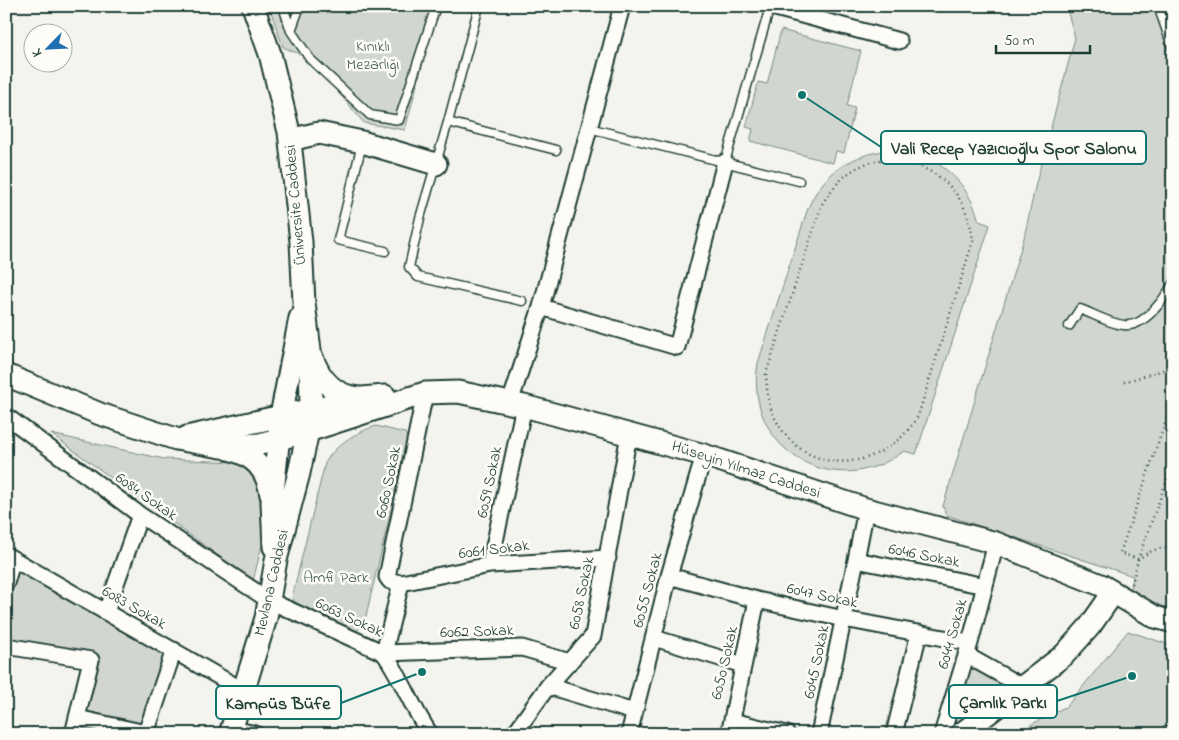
<svg xmlns="http://www.w3.org/2000/svg" width="1179" height="740" viewBox="0 0 1179 740" font-family="'Indie Flower',sans-serif">
<rect width="100%" height="100%" fill="#f4f4ef"/>
<filter id="ink" filterUnits="userSpaceOnUse"><feTurbulence type="fractalNoise" baseFrequency=".02" numOctaves="2"/><feDisplacementMap in="SourceGraphic" scale="10" xChannelSelector="R" yChannelSelector="G"/><feConvolveMatrix kernelMatrix="1 2 1 2 8 2 1 2 1" color-interpolation-filters="sRGB"/></filter>
<g filter="url(#ink)">
<path fill="#d1d6d1" stroke="#788a82" d="M269 6H438L405 130 364 123 310 59 283 47Z
M1066 6H1173V610L1130 595 1133 576 946 515 943 506 1024 238 1036 183 1075 38Z
M781 30 861 51 847 106 855 108 844 153 836 151 833 163 750 141 753 129 746 127 758 82 767 84Z
M894 150C936 153 968 180 979 221L990 225 916 454 904 451C834 504 743 449 758 363L807 211C821 173 854 152 894 150Z
M376 426 405 433 408 439 364 624 357 631H351L298 604 294 601 292 597 325 463C336 444 356 432 376 426Z
M51 434 164 459 237 462 251 472 260 486 263 541 253 581Z
M18 568 166 653 144 729 82 715 95 657 6 640V611Z
M1128 631 1173 646V734H1013L1067 706Z
M966 655 1008 688 950 734Z"/>
<g fill="none" stroke-linecap="round" stroke-linejoin="round">
<defs>
<path id="lane" d="M283 6 291 31 310 59 370 115 399 120 436 6
M1158 6 1173 49
M291 31 300 6
M448 122 479 6
M589 128 799 181
M362 144 338 240 385 251
M725 162 770 7
M522 301 418 277 409 267 420 218 448 122 556 150
M1069 326 1080 309C1093 314 1111 324 1124 325 1144 328 1164 299 1173 284"/>
<path id="street" d="M768 6 899 41
M541 307 677 347 725 162
M425 393 387 577 390 581 401 583 490 565 608 558
M510 403 541 307 622 6
M6 416 140 515 270 601 384 653C402 678 412 708 430 734
M6 555 244 691
M856 560 985 586
M490 565 524 406
M669 576 757 600 844 619 970 643
M6 583 13 559
M106 612 140 515
M654 638 743 665
M6 646 91 660 73 734
M384 653 522 648 570 662
M384 653 401 583
M966 655 1023 687
M548 686 634 712
M77 718 146 733 174 650
M732 721 787 734
M232 729 256 734
M514 734 548 686 593 636 629 434
M629 734 669 576 704 455
M729 734 757 600
M819 734 856 560 866 509
M894 734 919 633
M942 734 970 643 996 543"/>
<path id="secondary" d="M290 140 319 133 362 142 436 164
M312 357C320 380 334 396 359 398
M6 375 100 414 176 439 221 447 260 444 308 431 425 393 458 392 524 406 704 455 866 509 996 543 1101 585 1155 617 1173 622
M187 437 362 398 385 396
M229 449C254 455 267 469 271 495
M274 547 272 502 281 416 300 318
M230 734 266 618 276 560 299 473 308 431 311 409 310 350 304 303 301 242 289 132 270 54 253 6
M961 734 1064 655 1090 626 1113 593"/>
</defs>
<use href="#lane" stroke="#1f3d34" stroke-width="11"/>
<use href="#street" stroke="#1f3d34" stroke-width="19"/>
<use href="#secondary" stroke="#1f3d34" stroke-width="25"/>
<path stroke="#1f3d34" stroke-width="2.5" stroke-dasharray="1 4" stroke-linecap="butt" d="M887 159C936 164 967 190 973 241L918 416C886 470 810 481 777 422 768 408 767 390 766 374L822 204C839 178 854 163 887 159Z
M1124 382 1173 367
M1173 400 1120 553 1138 559C1149 552 1159 545 1173 550
M1132 584 1138 559 1173 463"/>
<use href="#lane" stroke="#fdfcf7" stroke-width="8"/>
<use href="#street" stroke="#fdfcf7" stroke-width="15"/>
<use href="#secondary" stroke="#fdfcf7" stroke-width="21"/>
</g>
</g>
<g text-anchor="middle" dominant-baseline="central" stroke-width="5" stroke-linejoin="round" paint-order="stroke">
<g font-size="16" fill="#435c53" stroke="#fdfcf7">
<text x="373" y="47">Kınıklı<tspan x="373" dy="18">Mezarlığı</tspan></text>
<text x="336" y="578">Amfi Park</text>
</g>
<g font-size="16" fill="#1f3d34" stroke="#fdfcf7">
<text transform="translate(296 205) rotate(-95)">Üniversite Caddesi</text>
<text transform="translate(746 470) rotate(18)">Hüseyin Yılmaz Caddesi</text>
<text transform="translate(389 482) rotate(-78)">6060 Sokak</text>
<text transform="translate(490 482) rotate(-78)">6059 Sokak</text>
<text transform="translate(146 497) rotate(35)">6084 Sokak</text>
<text transform="translate(494 550) rotate(-7)">6061 Sokak</text>
<text transform="translate(924 556) rotate(11)">6046 Sokak</text>
<text transform="translate(272 583) rotate(-77)">Mevlana Caddesi</text>
<text transform="translate(648 590) rotate(-75)">6055 Sokak</text>
<text transform="translate(582 593) rotate(-78)">6058 Sokak</text>
<text transform="translate(822 596) rotate(12)">6047 Sokak</text>
<text transform="translate(134 608) rotate(30)">6083 Sokak</text>
<text transform="translate(349 618) rotate(25)">6063 Sokak</text>
<text transform="translate(477 632) rotate(-2)">6062 Sokak</text>
<text transform="translate(953 634) rotate(-74)">6044 Sokak</text>
<text transform="translate(817 662) rotate(-78)">6045 Sokak</text>
<text transform="translate(725 663) rotate(-77)">6050 Sokak</text>
</g>
</g>
<path fill="none" stroke="#0f766e" stroke-width="2" d="M802 95L881 147M1132 676L1057 701M422 672L341 703"/>
<g fill="#0f766e" stroke="#fdfcf7" stroke-width="2">
<circle cx="802" cy="95" r="5"/>
<circle cx="1132" cy="676" r="5"/>
<circle cx="422" cy="672" r="5"/>
</g>
<g fill="#fdfcf7" stroke="#0f766e" stroke-width="2">
<rect x="881" y="131" width="265" height="33" rx="5"/>
<rect x="949" y="685" width="108" height="33" rx="5"/>
<rect x="216" y="686" width="125" height="33" rx="5"/>
</g>
<g font-size="18" text-anchor="middle" font-weight="bold" fill="#1f3d34">
<text x="1014" y="154">Vali Recep Yazıcıoğlu Spor Salonu</text>
<text x="1003" y="708">Çamlık Parkı</text>
<text x="278" y="709">Kampüs Büfe</text>
</g>
<rect width="1179" height="740" fill="none" stroke="#fdfcf7" stroke-width="25"/>
<rect x="12" y="12" width="1154" height="715" fill="none" stroke="#1f3d34" stroke-width="2" filter="url(#ink)"/>
<g transform="translate(48 48) rotate(246)"><circle r="24" fill="#fdfcf7" stroke="#a4b0a9"/>
<path d="M0-4L9 19L0 12L-9 19Z" fill="#1f6fb2"/>
<text y="-8" font-size="14" font-weight="bold" text-anchor="middle" fill="#1f3d34">K</text>
</g>
<path d="M996 45v8h94v-8" fill="none" stroke="#1f3d34" stroke-width="2.5"/>
<text x="1004" y="45" font-size="15" fill="#1f3d34" stroke="#fdfcf7" stroke-width="4" paint-order="stroke">50 m</text>
</svg>
